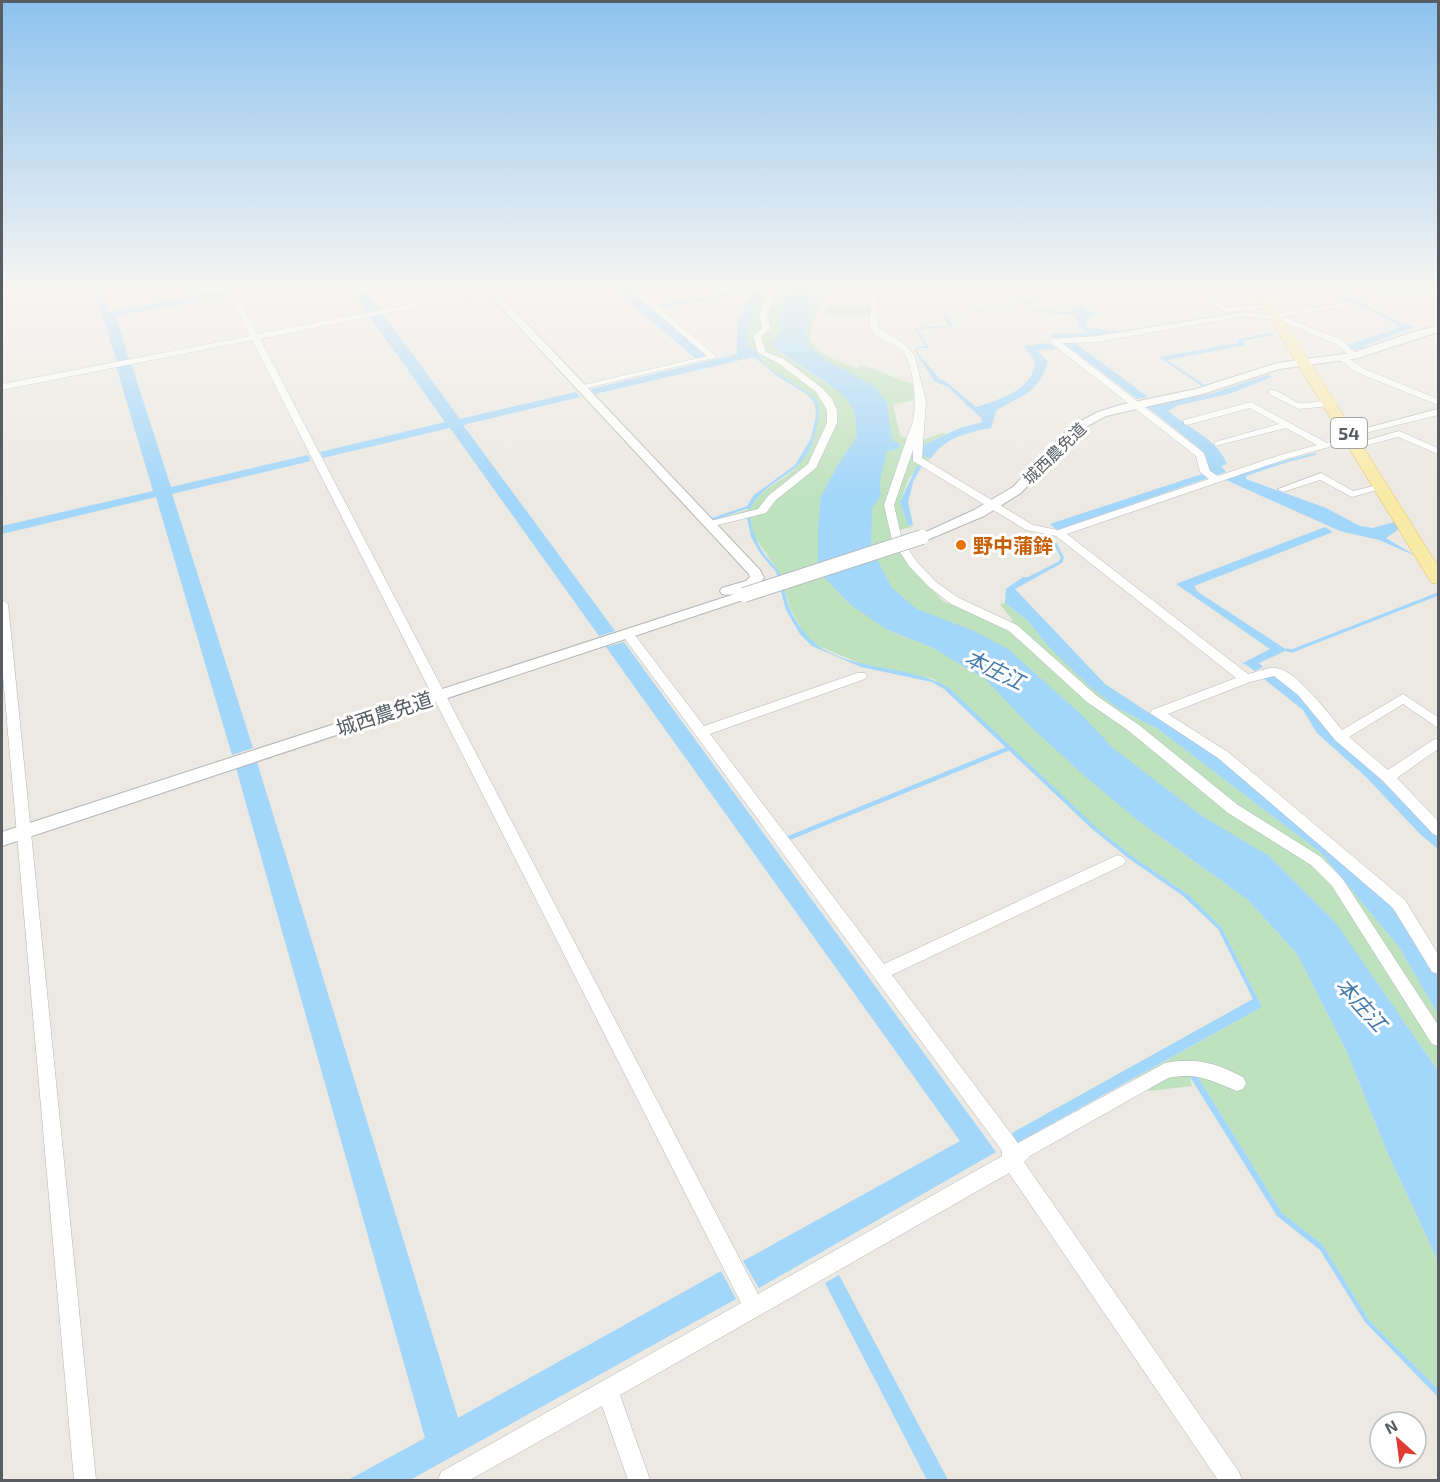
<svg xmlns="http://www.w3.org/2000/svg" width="1440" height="1482" viewBox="0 0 1440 1482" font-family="'Exo 2','Noto Sans JP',sans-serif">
<rect width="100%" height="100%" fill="#ebe9e1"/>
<path fill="#bfe2be" d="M766 289H791C780 300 779 317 782 331L774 341 768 342 774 343 780 353 859 405 866 438 832 498 886 629 933 648 986 679 1009 689 1137 820 1248 900 1297 954 1346 1050 1388 1154 1438 1261V1386L1436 1387 1369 1320 1322 1244 1282 1213 1198 1077H1190L1192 1086 1149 1091 1135 1078 1262 1007 1222 928 1189 895 1132 856 1097 828 934 679 864 665 830 651 817 645 804 633 791 610 779 572 754 536 750 518 714 520 750 509C763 484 783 484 798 465 814 446 816 426 818 403L810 394 768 367 762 358 747 345C745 323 756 307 766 289Z
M812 289H828C801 344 801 348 859 369L858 366C872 365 896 380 914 384L916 400 893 404 900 436 920 441 942 433 946 434 923 445V456L931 458 909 478 900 502 908 525 914 526 892 532 911 568 943 601 1002 624 1013 621 1000 604 1005 603 1027 620 1048 646 1119 709 1158 729 1321 853 1399 947 1438 1014V1071L1405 1023 920 618 859 576 870 479 886 440 809 355 799 331Z
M1368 289H1438V293L1391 295Z
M828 305 871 306V315L824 314Z"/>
<path fill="#a2d6fa" d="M94 289H101L108 312 185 298V295L226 291 229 296 116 316 129 360 117 362Z
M350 289H365L381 310 368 313Z
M614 289H628L706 354 703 357 696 359Z
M744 289H766C756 306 747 321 747 342L751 343 748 345 749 347 754 349 768 367 810 394 819 403C819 425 813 454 795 468 778 482 760 489 750 509H746L714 520 712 518 747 506 754 495 795 465 811 438 816 415 815 404 808 395 777 376 754 357 595 394 591 389 737 354V322L753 291 664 308 661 305Z
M791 289H816L805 328 808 347 831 363 874 386 887 402 892 440 900 444 899 448 886 452C885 470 877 477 881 495L872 508 871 548 892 588 917 609 974 631 1008 649 1083 716 1113 748 1202 816 1269 856 1336 923 1438 1071V1261L1388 1154 1346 1050 1297 954 1248 900 1137 820 1080 772 1030 726 986 680 933 648 886 629 851 605 822 575 818 564V528L821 496 839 463 857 437C856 429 857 417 853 409 842 386 792 364 773 346L774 343 767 342 774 341 782 331C779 316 779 301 791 289Z
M1030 289 1042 297 1027 301 1036 310 1069 312 1078 304 1082 306 1083 310 1099 312 1091 317 1085 326 1089 328 1119 331 1240 312 1231 316 1086 338H1053L1050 334 1089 333 1078 326 1075 314 1039 313 1021 302 1000 309 946 315 954 327 918 329 929 348H919L917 351C924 362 932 368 939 379L945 381 976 407C999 400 1034 390 1035 361L1023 346 1049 343 1057 349 1037 350 1048 362C1035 398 1023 393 996 411L991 428C966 433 946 437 931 458L923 456V445L960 428 982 422 981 418 948 387 934 381C928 370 921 362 915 351L918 347 926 346 915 328 949 326 943 315 997 308 1039 296Z
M1345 289H1351L1356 298 1367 306 1401 323 1415 327 1368 344 1363 349 1349 350 1346 346 1350 344 1398 328V326L1373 311 1360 308 1338 296 1348 293Z
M383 314 460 419 576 392 580 397 463 425 615 631 599 636 450 428 323 458 320 452 445 422 370 317Z
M1272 333 1275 334 1242 341 1246 345 1167 360 1206 386 1203 387 1159 357 1238 343V339Z
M1063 343H1075L1148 397 1137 399Z
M131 363 171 487 308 455 311 461 172 494 253 748 232 755 156 497 2 534V526L153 491 116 366Z
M1268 375 1272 377 1229 394 1179 405 1168 411C1186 427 1218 439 1227 464L1221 466 1226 472 1216 475 1210 471 1205 457 1199 448 1146 406 1210 394Z
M1294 458 1297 459 1246 476V479L1326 508 1360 526 1372 528 1395 522 1399 529 1386 538 1416 556 1379 540 1340 531 1226 480 1235 475Z
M917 466H922L913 482 908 502 913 525H908L900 502Z
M1202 474 1208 478 1057 530 1050 524Z
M747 518H750C753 531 756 541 763 552 768 560 776 566 780 574 783 581 784 589 786 596 788 608 797 624 805 633 838 674 908 662 949 688L1097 828 1132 856 1189 895 1222 928 1262 1007 1017 1143 1012 1133 1253 999 1218 929 1183 896 1128 858 1091 828 944 689 932 682 861 667 812 646 800 634 786 610 776 572 760 553 751 537Z
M1325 527 1333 532 1194 586 1198 592 1287 650 1259 663 1263 667 1255 671 1243 663 1270 649 1176 584Z
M1053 542H1056L1064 558 1062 563 1015 589 1105 684 1218 758 1388 902 1438 977V1014L1399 947 1321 853 1158 729 1119 709 1090 687 1048 646 1027 620 1005 603 1006 589 1023 577H1028L1058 562 1061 558Z
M624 642 996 1152 759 1288 743 1261 960 1141 606 647Z
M1274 675 1296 691 1438 838V849L1421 835 1366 777 1317 733 1303 710 1264 679Z
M257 762 458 1418 721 1271 736 1299 410 1480H348L425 1438 236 768Z
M1190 1077H1198L1282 1213 1322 1244 1369 1320 1436 1387 1438 1386V1397L1365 1322 1320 1250 1277 1216Z
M839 1275 948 1480H927L825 1283Z"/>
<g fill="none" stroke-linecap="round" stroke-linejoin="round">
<path stroke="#a2d6fa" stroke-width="2" d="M1291 460 1315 454"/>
<path stroke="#a2d6fa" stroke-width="3" d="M1287 650 1292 651 1438 594"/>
<path stroke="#a2d6fa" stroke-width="4.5" d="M789 838 1007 749"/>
<defs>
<path id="minor" d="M226 289H234L257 334 488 289H504L260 339 758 1294 1002 1156V1151L623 636 621 633 623 630H631L704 726 857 673H865L867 676 865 679 710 734 884 964 1113 857 1118 855 1123 857 1126 861 1123 865 892 975 1018 1143 1165 1063C1195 1057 1217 1063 1243 1077L1246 1083 1243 1089 1237 1091C1210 1081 1199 1072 1168 1078L1030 1156 1024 1162 1239 1472 1242 1480H1218L1009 1173 620 1395 650 1480H628L602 1406 470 1480H438L441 1472 741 1303 252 340 2 390V384L250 336Z
M629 289H638L717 357 579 390V386L707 356Z
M771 289H779L767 314 770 329 761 337 766 352 784 359 822 388 832 399 837 410V423L816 468 776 500 766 513 710 527 706 526V522L758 509 768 496 808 464 827 423V410L816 392 778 363 758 353 753 336 762 328 759 314Z
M865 289H873L875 295 945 289H979L975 291 876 299C880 309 875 321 879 329L902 342 914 354 926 401 922 458 1033 525 1058 530 1209 479 1200 472 1196 456 1051 343V339L1097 336 1245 312 1270 315 1351 302 1352 304 1348 306 1282 316 1342 340 1358 356 1354 359 1336 344 1282 321 1245 316 1097 342 1062 343 1204 453 1210 471 1218 476 1280 455 1317 445 1286 428 1215 446V442L1279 424 1250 408 1187 425 1184 424V420L1251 402 1327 443 1353 436 1358 439 1286 459 1067 534 1248 674C1257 672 1267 667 1276 668 1296 670 1329 714 1342 730L1403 694 1438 717V728L1403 704 1349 737 1388 770 1433 740 1438 738V749L1397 778 1438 821V836L1433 834 1383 781 1335 740 1298 695 1274 676 1250 682 1168 714 1228 752 1405 900 1438 954V974L1432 972 1393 908 1218 758 1150 713 1152 710 1236 678 1056 536 1026 530 913 461V450L894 505 902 540 917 562 936 582 959 598 1017 625 1097 696 1139 725 1238 805 1321 857 1342 878 1438 1025V1046L1432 1044 1332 886 1311 865 1228 813 1129 731 1087 702 1009 631 951 604 928 586 909 566 892 540 884 505 910 429C919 415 914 366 904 353 896 343 877 341 871 329 867 322 872 314 871 307 870 301 867 294 865 289Z
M1081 289H1090L1099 297 1092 299Z
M1190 289H1199L1226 307 1269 304 1273 306 1269 308 1224 312Z
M1340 356H1346L1362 368 1438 399V405L1356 372 1340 360Z
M1269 390C1281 389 1289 401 1300 403 1311 405 1324 397 1334 403L1329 406 1299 409 1269 394Z
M1438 409V415L1349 437 1344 434Z
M1399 431 1438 448V454L1398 437 1356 448 1351 445Z
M1321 473 1353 491 1382 484 1387 487 1352 497 1320 480 1283 492 1278 489Z
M2 600 8 604 96 1480H74L2 665Z"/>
<path id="tertiary" d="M484 289H494L760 570 764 578C756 589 736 597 722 594L720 591 722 588 746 581 750 577 749 574Z
M1438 326V332L1358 358 1279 369 1203 394 1106 416 1078 431 1021 493 984 516 927 540 922 541 915 537 974 510 1013 487 1070 427 1098 412 1120 405 1196 389 1277 363 1352 353 1413 332Z
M744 591 749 592 751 595 749 598 2 846V832Z"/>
<path id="primary" d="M1252 289H1264L1438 566V584L1432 583 1429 579Z"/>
</defs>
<use href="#minor" stroke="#b3b7bb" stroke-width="1"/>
<use href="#tertiary" stroke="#b3b7bb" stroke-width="2"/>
<use href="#primary" stroke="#e9bd5c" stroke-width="1"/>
<use href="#minor" fill="#fff" fill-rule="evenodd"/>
<use href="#tertiary" fill="#fff" fill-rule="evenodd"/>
<use href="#primary" fill="#faeaa7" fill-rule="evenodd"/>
<defs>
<path id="tertiary-bridge" d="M744 595 922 537"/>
</defs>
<use href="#tertiary-bridge" stroke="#b3b7bb" stroke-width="16" stroke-linecap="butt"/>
<use href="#tertiary-bridge" stroke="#fff" stroke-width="14"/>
</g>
<linearGradient id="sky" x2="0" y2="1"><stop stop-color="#8cc2ef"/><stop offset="0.58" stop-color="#f6f5f2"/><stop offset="1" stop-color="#f6f5f2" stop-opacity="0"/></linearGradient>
<rect width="1440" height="496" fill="url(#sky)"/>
<circle fill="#e8710a" stroke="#fff" stroke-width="2" cx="961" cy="545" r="6"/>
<g text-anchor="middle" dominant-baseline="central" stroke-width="6" stroke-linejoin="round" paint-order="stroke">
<g font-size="16" fill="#595d61" stroke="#fff">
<text transform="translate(1054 453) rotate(-44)">城西農免道</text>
</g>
<rect fill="#fff" stroke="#8b8e90" stroke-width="1.5" x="1331" y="418" width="36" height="30" rx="4.5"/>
<g font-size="18" font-weight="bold" fill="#595d61">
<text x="1349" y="433">54</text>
</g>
<g font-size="20" font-weight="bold" fill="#c56008" stroke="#fff" text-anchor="start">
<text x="973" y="545">野中蒲鉾</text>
</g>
<g font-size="20" fill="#595d61" stroke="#fff">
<text transform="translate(384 713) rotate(-18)">城西農免道</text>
</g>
<g font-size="21" font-style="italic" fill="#4278aa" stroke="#fff">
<text transform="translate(995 669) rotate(26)">本庄江</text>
<text transform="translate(1362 1004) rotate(48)">本庄江</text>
</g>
</g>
<rect width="1440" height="1482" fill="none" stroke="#595d61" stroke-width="6"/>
<g transform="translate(1398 1440) rotate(332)"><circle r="28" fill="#ffffff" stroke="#bdbec0" stroke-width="1.5"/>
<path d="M0-4.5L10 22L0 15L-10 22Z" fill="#df3b33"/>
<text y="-9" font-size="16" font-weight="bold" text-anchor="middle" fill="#595d61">N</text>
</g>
</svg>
